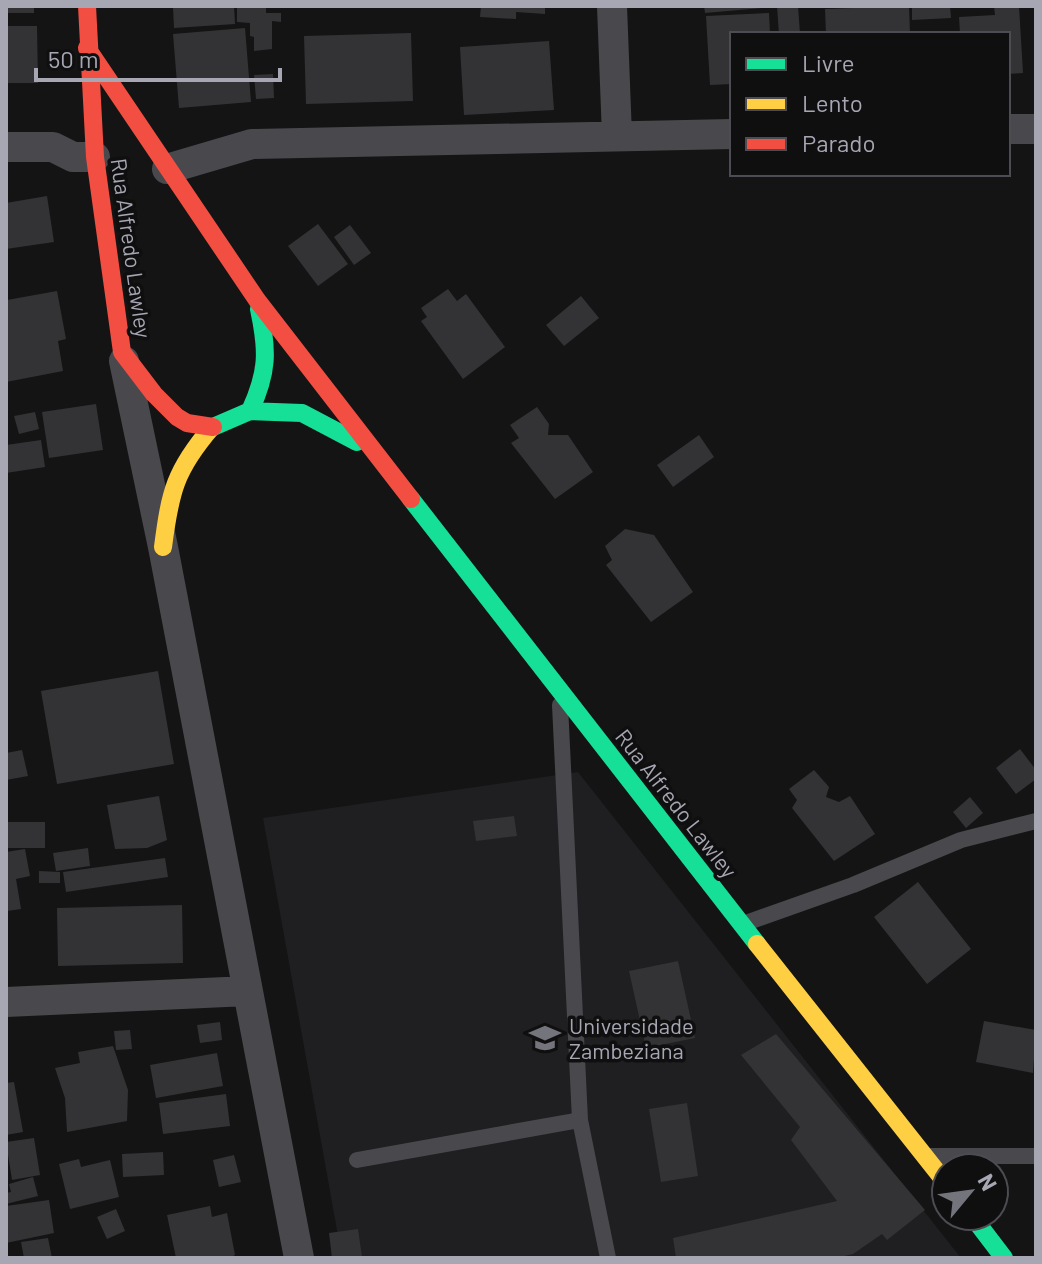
<svg xmlns="http://www.w3.org/2000/svg" width="1042" height="1264" viewBox="0 0 1042 1264" font-family="Barlow,sans-serif">
<rect width="100%" height="100%" fill="#141415"/>
<path fill="#1f1e20" d="M578 772 961 1258H342L263 818Z"/>
<path fill="#333336" d="M6 6H34V13H6Z
M234 6 235 24 174 28 173 7Z
M237 6H266V13H281V22L272 21V49L254 51V37L250 36V23L237 22Z
M481 6H545V14L516 12V19L480 17Z
M704 6H762V8L705 13Z
M777 6H798L800 34H779Z
M909 6 910 34H826L825 9Z
M912 6H950L951 18 912 20Z
M994 6H1019L1023 73 1008 74V34H960L959 17 995 15Z
M769 13 770 34H732V84L710 85 706 16Z
M6 26H37L38 83H6Z
M245 28 251 102 179 108 173 34Z
M411 33 413 101 306 104 304 36Z
M549 41 554 110 464 115 460 47Z
M273 74 274 98 256 99 254 75Z
M47 196 54 242 6 249V203Z
M318 224 348 264 318 286 288 246Z
M350 225 371 253 354 265 334 237Z
M448 289 457 301 466 294 505 347 463 379 421 321 427 317 421 308Z
M57 291 66 339 58 341 63 371 6 382 7 300Z
M581 296 599 318 564 346 546 325Z
M96 404 103 450 49 458 42 412Z
M537 407 549 424 548 435H568L593 472 555 499 511 443 519 438 510 425Z
M35 412 39 429 19 434 14 416Z
M699 435 714 457 673 487 657 465Z
M41 440 45 467 6 473V445Z
M625 529 654 535 693 592 651 622 606 565 612 560 605 546Z
M158 671 174 764 57 784 41 691Z
M1020 749 1036 770V779L1016 794 996 768Z
M22 750 28 776 6 780V753Z
M814 770 829 787 826 797 839 802 850 796 875 834 834 861 792 808 797 800 789 789Z
M159 796 167 840 147 848 115 849 107 805Z
M970 797 983 813 966 828 953 812Z
M514 816 517 836 476 841 473 821Z
M6 822H45V848H6Z
M88 848 90 866 56 871 53 853Z
M25 849 30 876 16 879 21 909 7 911 6 852Z
M165 858 168 877 66 892 63 872Z
M39 871 60 872V883H39Z
M918 882 971 949 927 984 874 917Z
M182 905 183 963 58 966 57 908Z
M678 961 695 1038 646 1048 629 971Z
M984 1021 1036 1030 1033 1073 976 1062Z
M220 1022 222 1040 200 1043 197 1025Z
M130 1030 132 1049 116 1050 114 1031Z
M776 1034 925 1210 887 1240 882 1234 853 1254 836 1258H676L673 1238 837 1201 791 1140 800 1127 741 1055Z
M113 1046 128 1090 127 1121 67 1132 65 1098 55 1068 80 1063 78 1052Z
M217 1053 223 1086 156 1098 150 1065Z
M14 1082 23 1132 6 1135V1083Z
M226 1094 230 1126 163 1134 159 1103Z
M687 1103 698 1176 661 1182 649 1109Z
M34 1138 40 1175 12 1180 6 1142Z
M163 1152 164 1175 123 1177 122 1154Z
M234 1155 241 1182 219 1187 213 1160Z
M79 1159 81 1167 110 1160 119 1197 70 1209 59 1164Z
M33 1177 38 1196 6 1204V1193L11 1192 9 1184Z
M49 1200 54 1233 6 1243V1206Z
M210 1206 212 1217 227 1213 235 1255 229 1258H176L167 1215Z
M116 1209 125 1231 107 1239 97 1217Z
M358 1229 362 1257 332 1258 329 1233Z
M48 1238 52 1258H24L21 1242Z"/>
<g fill="none" stroke-linecap="round" stroke-linejoin="round">
<path stroke="#49494d" stroke-width="16" d="M560 705 580 1120 608 1258
M743 924 853 885 961 840 1036 821
M930 1156H1036
M357 1160 580 1120"/>
<path stroke="#49494d" stroke-width="30" d="M612 6 617 136
M1008 129H1036
M6 147H53L73 157H95
M167 169 252 144 732 134
M124 361 163 547 299 1258
M6 1002 248 991"/>
<path stroke="#16e098" stroke-width="18" d="M250 411C268 372 268 351 259 309
M213 427 250 411 302 413 357 442
M411 499 757 944
M972 1216 1004 1258"/>
<path stroke="#ffcf43" stroke-width="18" d="M163 547C170 492 175 470 212 427
M757 944 946 1183"/>
<path stroke="#f24e42" stroke-width="18" d="M87 6 95 157 122 352 154 394 177 417 187 423 213 427
M87 48 257 300 411 499"/>
</g>
<defs>
<symbol id="university-bare" viewBox="-9 -9 18 18"><path d="M0-5L7-2L0 1L-7-2ZM-4 1L0 2.5L4 1V4Q0 6-4 4Z" fill="#74747c" stroke="#0f0f10" stroke-width="2.5" paint-order="stroke"/></symbol>
</defs>
<g fill-rule="evenodd">
<use href="#university-bare" x="523" y="1016" width="44" height="44"/>
</g>
<g text-anchor="middle" dominant-baseline="central" stroke-width="7" stroke-linejoin="round" paint-order="stroke">
<g font-size="22" fill="#a7a7b4" stroke="#0f0f10">
<text transform="translate(132 248) rotate(82)">Rua Alfredo Lawley</text>
<text transform="translate(677 803) rotate(52)">Rua Alfredo Lawley</text>
</g>
<g font-size="22" fill="#a7a7b4" stroke="#0f0f10" text-anchor="start">
<text x="569" y="1025">Universidade<tspan x="569" dy="25">Zambeziana</tspan></text>
</g>
</g>
<rect width="1042" height="1264" fill="none" stroke="#a7a7b4" stroke-width="16"/>
<rect x="730" y="32" width="280" height="144" fill="#0f0f10" stroke="#4c4c52" stroke-width="2"/>
<rect x="746" y="58" width="40" height="12" fill="#16e098" stroke="#4c4c52" stroke-width="2"/>
<text x="802" y="72" font-size="24" fill="#a7a7b4">Livre</text>
<rect x="746" y="98" width="40" height="12" fill="#ffcf43" stroke="#4c4c52" stroke-width="2"/>
<text x="802" y="112" font-size="24" fill="#a7a7b4">Lento</text>
<rect x="746" y="138" width="40" height="12" fill="#f24e42" stroke="#4c4c52" stroke-width="2"/>
<text x="802" y="152" font-size="24" fill="#a7a7b4">Parado</text>
<g transform="translate(970 1192) rotate(61)"><circle r="38" fill="#0f0f10" stroke="#4c4c52" stroke-width="2"/>
<path d="M0-6L14 30L0 20L-14 30Z" fill="#74747c"/>
<text y="-12" font-size="22" font-weight="bold" text-anchor="middle" fill="#a7a7b4">N</text>
</g>
<path d="M36 68v12h244v-12" fill="none" stroke="#a7a7b4" stroke-width="4"/>
<text x="48" y="68" font-size="24" fill="#a7a7b4" stroke="#0f0f10" stroke-width="6" paint-order="stroke">50 m</text>
</svg>
